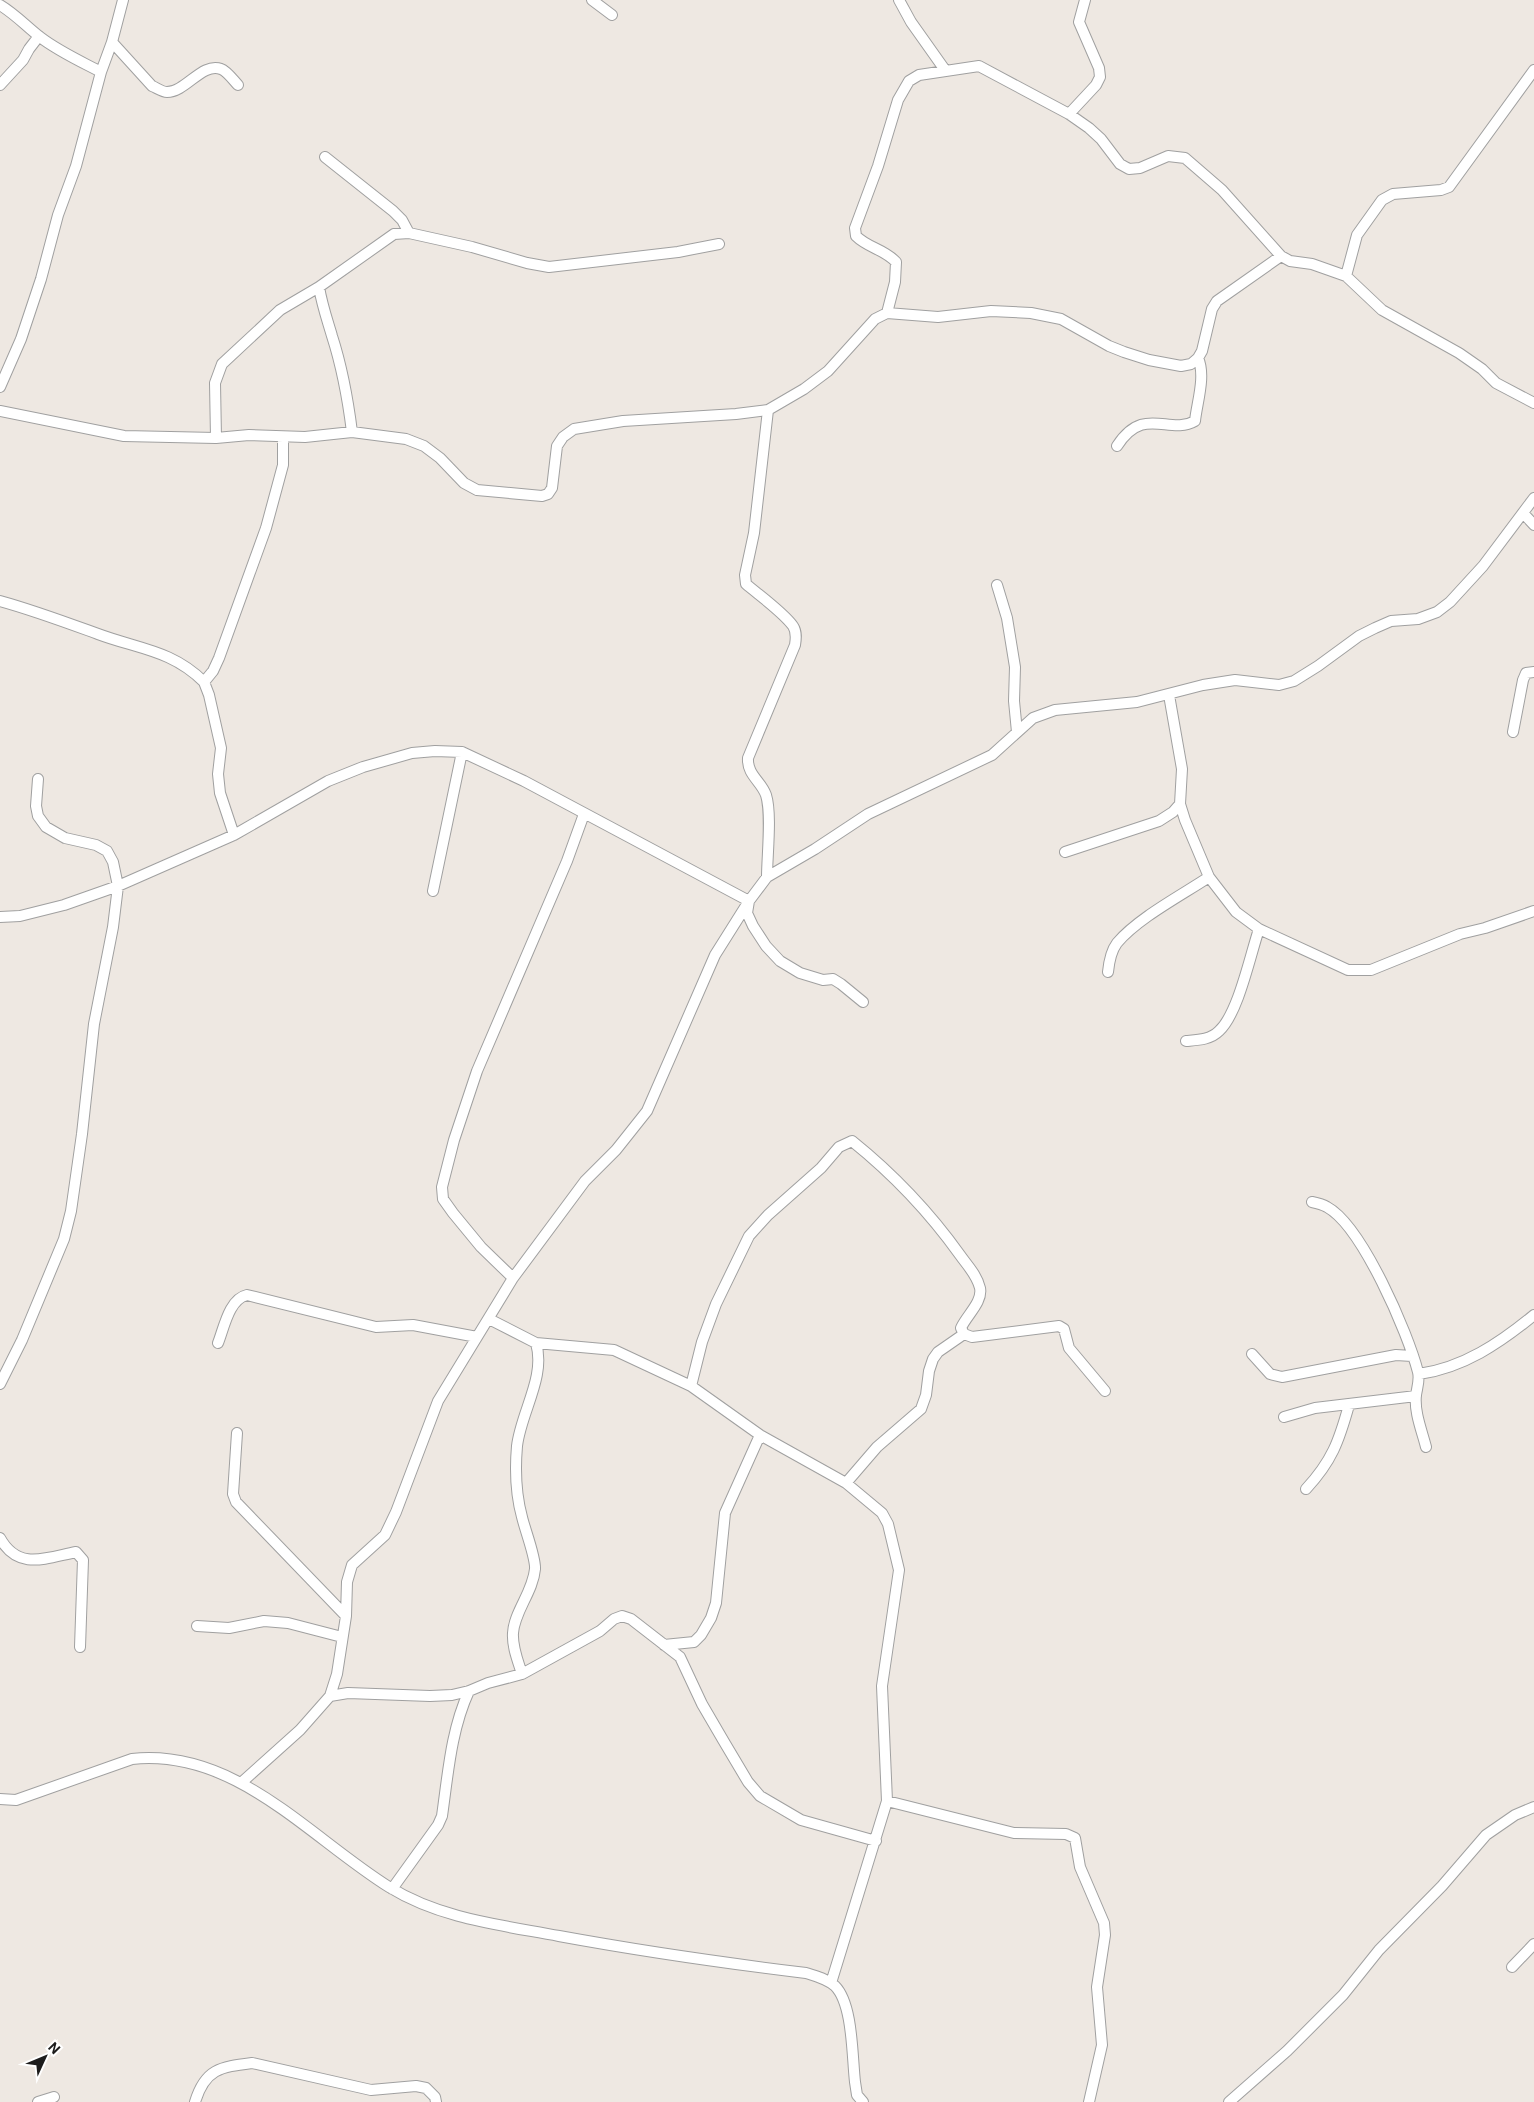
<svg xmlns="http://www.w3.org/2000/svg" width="1534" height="2102" viewBox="0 0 1534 2102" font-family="Roboto,sans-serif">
<rect width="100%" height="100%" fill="#eee8e2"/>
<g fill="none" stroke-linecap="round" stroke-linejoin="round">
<defs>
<path id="minor" d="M592 0 612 15
M899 0 911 22 945 70
M0 5C15 14 26 26 40 37 58 51 80 61 101 72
M112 42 152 86C157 88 162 92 167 92 186 92 202 62 221 69 227 71 234 81 238 85
M0 85 23 60 29 49 39 36
M1069 114 1096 85 1100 77 1099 68 1079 22 1085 0
M325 157 393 211 402 220 409 233
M1346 276 1357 235 1382 200 1393 194 1441 190 1449 187 1534 70
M319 287C322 305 327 319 332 336 342 367 348 400 352 432
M887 313 895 282 896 262C884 249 868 248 856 236L855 228 878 166 898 100 909 81 919 75 979 66 1069 114 1089 128 1101 139 1120 164 1129 169 1140 168 1168 156 1185 158 1222 190 1281 256 1290 261 1312 264 1346 276 1382 310 1459 353 1482 369 1496 383 1534 403
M0 387 21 339 41 279 58 215 76 166 101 72 112 42 123 0
M0 411 124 436 216 438 249 435 305 437 352 432 406 439 424 446 440 458 464 483 477 490 542 496 548 494 552 488 557 446 563 437 574 429 623 421 736 414 768 410 804 389 828 371 875 319 887 313 938 317 991 311 1031 313 1061 319 1109 346 1124 352 1149 360 1181 366 1191 364 1198 358 1202 351 1212 309 1217 301 1281 256
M216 438 215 383 222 364 280 310 319 287 394 234 409 233 472 247 527 263 549 267 678 252 719 244
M1117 446C1144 404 1169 436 1195 421 1197 402 1206 376 1198 358
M1524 514 1534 525
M997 585 1007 618 1015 667 1014 701 1017 732
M0 601C33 610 65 622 98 634 138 649 172 650 204 682
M1169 695 1182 769 1180 804 1185 820 1209 877 1236 912 1259 929 1348 970H1371L1460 934 1485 928 1534 911
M1513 732 1523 680 1526 673 1534 672
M234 835 220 793 218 774 221 748 209 695 204 682 213 671 219 658 266 528 283 465V438
M1065 852 1159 821 1173 812 1180 804
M767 877C767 856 772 814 766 795 761 781 747 775 748 758L795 645C796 639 797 632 793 626 784 613 759 595 746 584L745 575 754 533 768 410
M433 891 462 752
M0 917 20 916 64 905 118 886 234 835 328 781 363 767 412 753 435 751 462 752 524 781 749 901 747 913 753 926 766 946 780 961 800 973 823 980 833 979 841 984 863 1002
M1108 972C1109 962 1111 951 1117 943 1138 918 1182 895 1209 877
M1186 1041C1197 1040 1210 1040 1219 1031 1238 1014 1250 956 1259 929
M1312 1202C1317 1203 1322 1204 1327 1207 1362 1226 1408 1333 1418 1372 1420 1380 1417 1388 1416 1395 1414 1412 1422 1431 1426 1447
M513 1278 481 1247 453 1213 443 1199 442 1187 454 1140 477 1071 567 861 584 814
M489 1319 536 1343 614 1350 691 1386 760 1435 846 1483 882 1513 888 1524 899 1570 882 1686 887 1801 831 1983
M218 1343C224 1328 229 1299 247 1295L376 1327 413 1325 477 1337
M1252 1354 1270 1374 1282 1377 1396 1355 1412 1356
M1419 1374C1463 1368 1500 1343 1534 1315
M0 1384 22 1340 64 1239 71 1211 82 1134 94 1024 113 927 118 886 113 862 107 851 96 845 65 838 46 827 38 816 36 806 38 779
M691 1386 702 1342 716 1304 749 1236 768 1215 821 1168 839 1147 852 1141C893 1174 930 1213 960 1255 967 1265 977 1275 980 1288 983 1302 966 1316 961 1328L964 1334 972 1337 1059 1326 1064 1329 1069 1348 1105 1391
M1284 1417 1315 1408 1416 1396
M237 1433 233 1494 236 1502 346 1616
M846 1483 877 1447 921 1409 926 1395 929 1371 933 1359 938 1352 964 1334
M1306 1489C1332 1461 1339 1441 1349 1405
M0 1538C18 1571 46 1558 76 1552L83 1560 80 1647
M197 1626 229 1628 264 1621 288 1623 342 1637
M664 1645 694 1642 701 1635 711 1618 716 1603 725 1513 760 1435
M522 1674C518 1661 512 1647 513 1633 514 1612 533 1592 535 1569 536 1558 525 1530 522 1517 516 1495 515 1469 517 1446 521 1412 546 1377 536 1343
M330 1696 348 1693 430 1696 452 1695 469 1691 488 1683 522 1674 600 1631 614 1619 622 1616 631 1619 680 1657 702 1704 723 1740 748 1782 760 1796 801 1820 876 1841
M241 1783 300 1730 330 1696 337 1674 346 1616 347 1582 352 1565 385 1535 396 1512 438 1401 513 1278 585 1181 616 1150 647 1111 715 955 749 901 767 877 815 849 868 814 992 755 1033 718 1055 710 1137 702 1203 685 1235 680 1279 685 1294 681 1318 666 1359 636 1375 628 1391 621 1418 619 1437 612 1450 602 1483 566 1534 498
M0 1799 16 1800 132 1759C235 1748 309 1837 389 1887 441 1919 501 1925 559 1936 641 1951 724 1963 806 1973 816 1976 827 1979 835 1986 853 2004 852 2056 855 2082L857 2095 863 2102
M887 1801 1014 1833 1066 1834 1075 1838 1080 1867 1104 1923 1105 1935 1097 1987 1102 2045 1089 2102
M392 1889 438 1825 442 1816C448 1774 451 1730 469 1691
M1512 1967 1534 1944
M38 2102 54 2097
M195 2102C205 2069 220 2067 252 2063L371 2090 416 2086 426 2088 435 2097 436 2102
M1229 2102 1287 2051 1343 1995 1379 1950 1442 1886 1486 1835 1515 1815 1534 1807"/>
</defs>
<use href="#minor" stroke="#a0a0a0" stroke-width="12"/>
<use href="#minor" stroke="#fff" stroke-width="10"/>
</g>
<g transform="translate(45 2057) rotate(46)" stroke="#ffffff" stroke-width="4" paint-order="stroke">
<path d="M0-4L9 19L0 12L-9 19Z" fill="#1c1c1c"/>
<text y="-8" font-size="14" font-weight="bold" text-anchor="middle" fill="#1c1c1c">N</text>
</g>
</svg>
